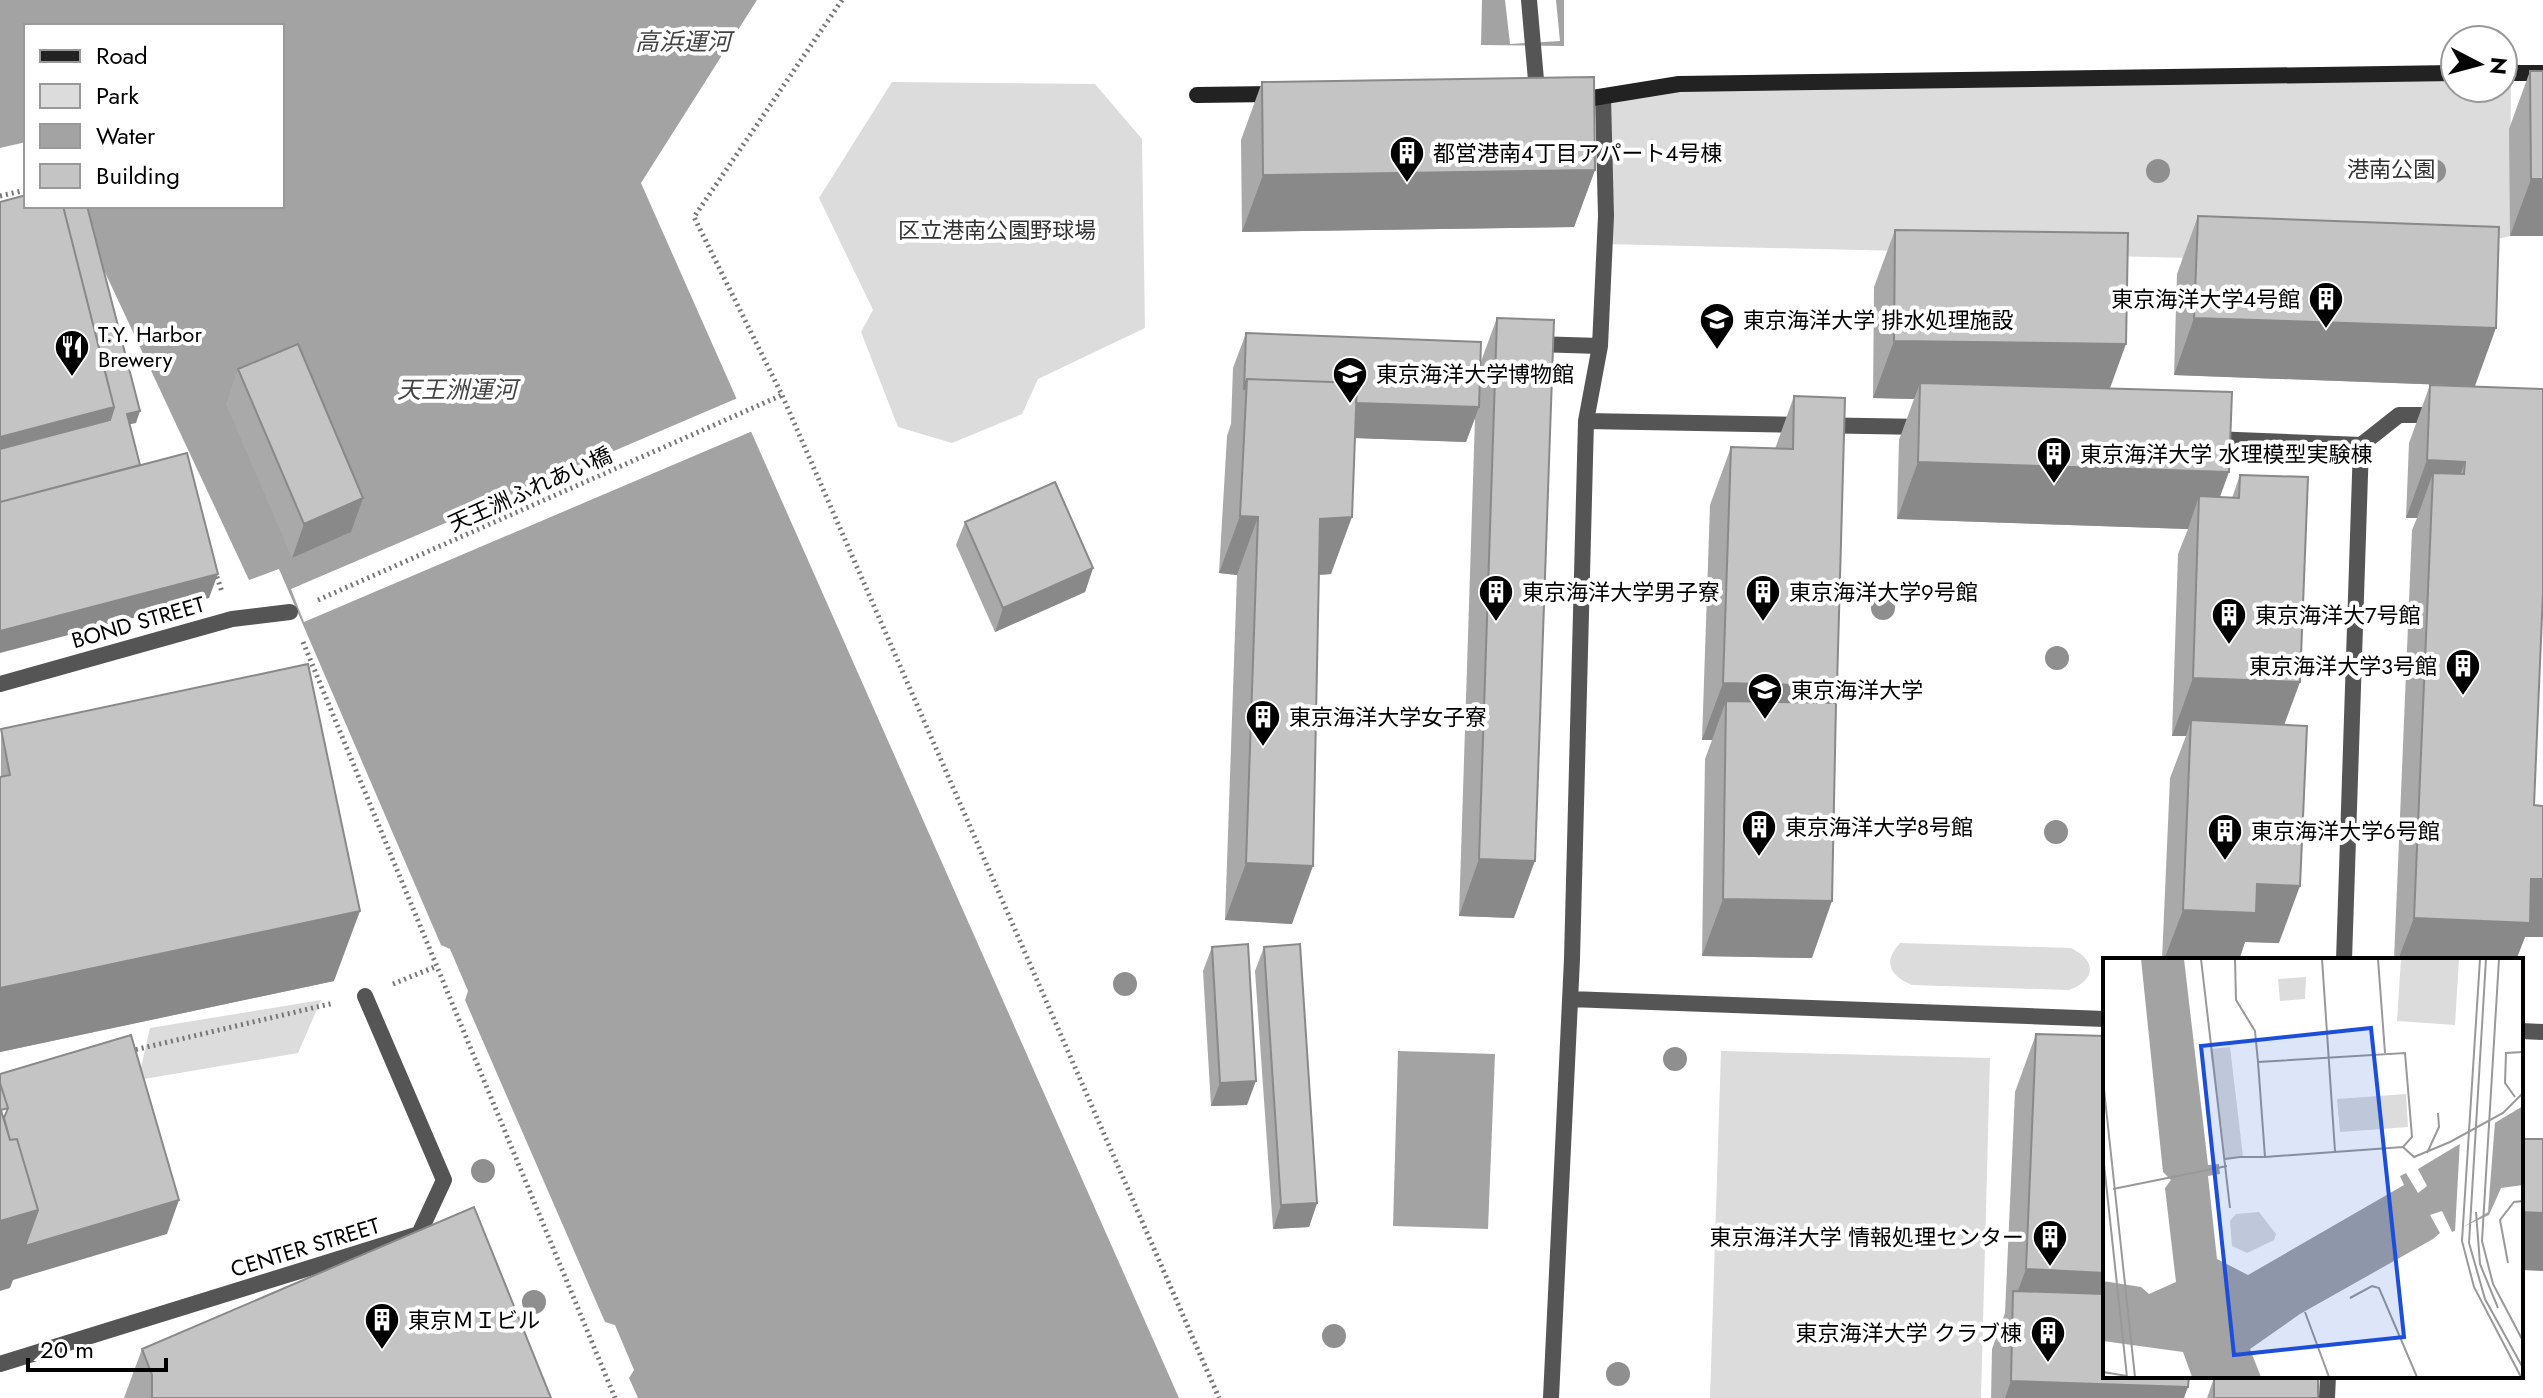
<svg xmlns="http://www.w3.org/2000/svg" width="2543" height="1398" viewBox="0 0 2543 1398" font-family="Jost,'Noto Sans JP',sans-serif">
<rect width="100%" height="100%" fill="#fff"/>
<path fill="#dcdcdc" d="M2455 73V88H2503V73H2511L2510 236 2402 263 1605 244 1603 97 1679 84Z
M892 82 1095 84 1142 139 1145 328 1038 379 1022 414 952 443 898 427 861 332 873 310 819 198Z
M1900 943 2071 948C2097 961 2096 980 2069 990L1912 985C1889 975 1883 962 1900 943Z
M321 1000 298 1053 138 1080 150 1028Z
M1721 1051 1990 1058 1981 1398H1710Z"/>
<path fill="#a3a3a3" d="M0 0H757L641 183 1179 1398H638L629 1378 634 1370 615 1325 605 1322 465 1000 468 991 450 949 441 945 279 569 249 580 74 206H282V26H26V142L0 148Z
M1482 0H1564V46L1481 45Z
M1398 1051 1495 1054 1488 1229 1393 1226Z"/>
<path fill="#fff" d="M1505 0H1556L1560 41 1510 44Z
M740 397 755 430 304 622 291 589Z"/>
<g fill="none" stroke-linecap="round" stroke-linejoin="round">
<path stroke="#777" stroke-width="5" stroke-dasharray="2 4" stroke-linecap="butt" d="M842 0 694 217 782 395 1219 1398
M0 196 26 190
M215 571 222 592
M318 600 782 395
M303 642 615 1398
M393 984 437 966
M130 1051 334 1003"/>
<path stroke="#555" stroke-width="16" d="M1534 344 1600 346
M1586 421 1925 427
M2212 439 2361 445 2344 960
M2361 445 2399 415H2440
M1570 999 2105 1019
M2521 1031 2543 1032
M1551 1398 1572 959 1586 421 1600 346 1606 216 1603 97
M2327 1398 2328 1376"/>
<path stroke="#555" stroke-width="16" d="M1529 0 1536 80
M0 684 232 619 290 612
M0 1364 419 1234 444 1180 365 996"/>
<path stroke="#222" stroke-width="16" d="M2503 73H2543
M1197 95 1276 94
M1574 101 1679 84 2455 73"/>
</g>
<g fill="#8f8f8f">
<circle cx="2158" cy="171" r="12"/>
<circle cx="2434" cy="171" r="12"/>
<circle cx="1883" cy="608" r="12"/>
<circle cx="2057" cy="658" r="12"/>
<circle cx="2056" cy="832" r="12"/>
<circle cx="1125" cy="984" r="12"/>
<circle cx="1675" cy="1059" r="12"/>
<circle cx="483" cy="1171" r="12"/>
<circle cx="534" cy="1302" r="12"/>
<circle cx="1334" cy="1336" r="12"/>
<circle cx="1618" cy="1374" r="12"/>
</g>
<path fill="#a9a9a9" d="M2530 71 2543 236H2510L2509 129Z
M1262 82 1595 170 1574 227 1242 232 1241 140Z
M2198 216 2475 386 2174 375 2177 274Z
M1895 230 2110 389 2220 497 2232 498 2240 475 2285 725 2279 943 2245 942 2239 960H2162L2170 778 2186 736H2172L2178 554 2188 529 1897 519 1899 440 1914 399 1873 398 1874 287Z
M1497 318 1514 918 1459 916 1475 418 1466 442 1355 438 1331 574 1319 575 1292 924 1225 920 1237 575 1219 573 1227 436 1231 424 1233 368 1246 333 1480 364Z
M238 369 351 532 292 558 226 404Z
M2430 385 2543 389 2534 805 2543 806V937H2525L2516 960H2394L2412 530 2417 518H2406L2409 443Z
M1794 396 1837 686 1830 703 1812 958 1702 956 1705 759 1712 740H1702L1710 505 1731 447 1775 449Z
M965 522 1093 568 1085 592 995 632 956 545Z
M1 729 334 981 0 1052Z
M1212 947 1247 1105 1211 1106 1203 971Z
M1264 947 1317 1203 1309 1227 1273 1229 1255 971Z
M2036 1034 2105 1036V1287L2103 1294 2184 1398H1991L1992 1349 2005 1313 2015 1092Z
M142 1349 551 1398H124Z
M2214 1378 2318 1398H2207Z"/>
<path fill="#898989" d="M1595 170 1574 227 1242 232 1263 175Z
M2531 179H2543V236H2510Z
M2194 318 2496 328 2475 386 2174 375Z
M1894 341 2126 344 2105 402 1920 383 1914 399 1873 398Z
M1246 399 1479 407 1466 442 1244 434Z
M114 407 105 431 0 459V437Z
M140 411 136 423 122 426 127 414Z
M2427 460 2465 462 2444 519 2433 473 2417 518H2406Z
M1918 462 2229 472 2208 530 2199 496 2188 529 1897 519Z
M363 498 351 532 292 558 304 524Z
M1240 516 1258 517 1237 575 1219 573Z
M1352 517 1331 574 1299 576 1320 519Z
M1093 568 1085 592 995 632 1003 608Z
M218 574 209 598 0 653V631Z
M2193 678 2300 682 2279 739 2191 720 2186 736H2172Z
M1723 683 1837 686 1816 743 1726 701 1712 740H1702Z
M1479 859 1535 861 1514 918 1459 916Z
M1246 863 1313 866 1292 924 1225 920Z
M2531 879H2543V937H2525L2516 960H2398L2414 918Z
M2257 884 2300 886 2279 943 2245 942 2239 960H2164L2183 910Z
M1723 899 1832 901 1812 958 1702 956Z
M360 911 334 981 0 1052V988Z
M1256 1081 1247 1105 1211 1106 1220 1083Z
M179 1200 167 1234 13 1280 10 1288 0 1291V1221L38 1210Z
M1317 1203 1309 1227 1273 1229 1281 1205Z
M2521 1212 2543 1213V1271L2521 1270Z
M2026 1269 2105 1273V1287L2089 1331 2013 1304Z
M2011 1381 2188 1387 2184 1398H2005Z"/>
<path fill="#c4c4c4" stroke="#898989" stroke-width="2" d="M2530 71H2543V179H2531Z
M1594 77 1595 170 1263 175 1262 82Z
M26 195V206H63L114 407 0 437V202Z
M63 206H87L140 411 127 414 140 465 0 502V449L110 420 114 407Z
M2198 216 2499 227 2496 328 2194 318Z
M1895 230 2128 233 2126 344 1894 341Z
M1497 318 1554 320 1535 861 1479 859Z
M1246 333 1481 342 1479 407 1356 403 1357 383 1247 379 1244 390Z
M298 344 363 498 304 524 238 369Z
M1247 379 1357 383 1352 517 1320 519 1313 866 1246 863 1258 517 1240 516Z
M1920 383 2232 392 2229 472 1918 462Z
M2430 385 2543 389V592L2534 805 2543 806V879H2531L2530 923 2414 918 2433 473 2464 474 2465 462 2427 460Z
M1794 396 1845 398 1837 686 1723 683 1731 447 1793 449Z
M187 453 218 574 0 631V502Z
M2240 475 2308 477 2300 682 2193 678 2199 496 2239 498Z
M1055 482 1093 568 1003 608 965 522Z
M308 664 360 911 0 988V777L10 775 1 729Z
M1726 701 1836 703 1832 901 1723 899Z
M2191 720 2307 726 2300 886 2257 884 2256 913 2183 910Z
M1248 944 1256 1081 1220 1083 1212 947Z
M1300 944 1317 1203 1281 1205 1264 947Z
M2036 1034 2105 1036V1273L2026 1269Z
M131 1035 179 1200 25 1246 38 1210 17 1139 10 1140 4 1118 8 1108 0 1083V1074Z
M2521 1053H2522L2521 1097Z
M0 1083 8 1108 1 1110 10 1140 17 1139 38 1210 0 1221Z
M2521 1139H2543V1213L2521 1212Z
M474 1207 551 1398H152V1375L142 1349Z
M2013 1291 2105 1294V1376H2189L2188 1387 2011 1381Z
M2214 1378 2318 1379V1398H2214Z"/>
<defs>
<symbol id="building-pin" viewBox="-11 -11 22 30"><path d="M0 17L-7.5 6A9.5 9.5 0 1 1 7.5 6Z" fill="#000" stroke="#fff"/><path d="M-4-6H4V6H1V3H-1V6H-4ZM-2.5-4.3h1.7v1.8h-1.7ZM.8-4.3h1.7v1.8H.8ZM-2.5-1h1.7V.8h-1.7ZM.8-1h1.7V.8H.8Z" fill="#fff"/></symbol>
<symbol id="university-pin" viewBox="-11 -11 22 30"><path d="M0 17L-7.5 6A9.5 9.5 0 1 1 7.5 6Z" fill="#000" stroke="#fff"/><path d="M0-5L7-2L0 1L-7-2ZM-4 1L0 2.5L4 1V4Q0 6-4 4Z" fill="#fff"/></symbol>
<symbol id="restaurant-pin" viewBox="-11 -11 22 30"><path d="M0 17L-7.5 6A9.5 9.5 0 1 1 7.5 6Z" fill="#000" stroke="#fff"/><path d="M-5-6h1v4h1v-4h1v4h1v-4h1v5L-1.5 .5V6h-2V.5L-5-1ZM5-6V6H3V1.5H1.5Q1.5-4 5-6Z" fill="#fff"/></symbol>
</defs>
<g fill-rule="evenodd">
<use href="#building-pin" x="1387" y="133" width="40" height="54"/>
<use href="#building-pin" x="2306" y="279" width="40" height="54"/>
<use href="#university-pin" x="1697" y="300" width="40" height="54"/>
<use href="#restaurant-pin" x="52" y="327" width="40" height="54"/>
<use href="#university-pin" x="1330" y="354" width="40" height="54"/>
<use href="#building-pin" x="2034" y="434" width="40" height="54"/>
<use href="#building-pin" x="1476" y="572" width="40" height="54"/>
<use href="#building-pin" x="1743" y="572" width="40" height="54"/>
<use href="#building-pin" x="2209" y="595" width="40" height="54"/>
<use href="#building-pin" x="2443" y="646" width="40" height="54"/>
<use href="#university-pin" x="1745" y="670" width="40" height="54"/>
<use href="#building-pin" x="1243" y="697" width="40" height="54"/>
<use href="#building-pin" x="1739" y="807" width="40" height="54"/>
<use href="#building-pin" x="2205" y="811" width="40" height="54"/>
<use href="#building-pin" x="2030" y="1217" width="40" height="54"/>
<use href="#building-pin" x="362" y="1300" width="40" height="54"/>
<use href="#building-pin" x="2028" y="1313" width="40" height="54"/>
</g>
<g text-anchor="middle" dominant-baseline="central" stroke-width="8" stroke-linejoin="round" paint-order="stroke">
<g font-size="22" fill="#000" stroke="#fff" text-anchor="start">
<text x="1433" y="153">都営港南4丁目アパート4号棟</text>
<text x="2300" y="299" text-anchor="end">東京海洋大学4号館</text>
<text x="1743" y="320">東京海洋大学 排水処理施設</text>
<text x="98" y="334">T.Y. Harbor<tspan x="98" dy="25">Brewery</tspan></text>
<text x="1376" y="374">東京海洋大学博物館</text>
<text x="2080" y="454">東京海洋大学 水理模型実験棟</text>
<text x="1522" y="592">東京海洋大学男子寮</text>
<text x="1789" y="592">東京海洋大学9号館</text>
<text x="2255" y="615">東京海洋大7号館</text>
<text x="2437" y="666" text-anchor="end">東京海洋大学3号館</text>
<text x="1791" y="690">東京海洋大学</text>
<text x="1289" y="717">東京海洋大学女子寮</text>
<text x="1785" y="827">東京海洋大学8号館</text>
<text x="2251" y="831">東京海洋大学6号館</text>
<text x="2024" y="1237" text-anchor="end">東京海洋大学 情報処理センター</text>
<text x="408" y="1320">東京ＭＩビル</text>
<text x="2022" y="1333" text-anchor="end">東京海洋大学 クラブ棟</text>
</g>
<g font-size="22" fill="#333" stroke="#fff">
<text x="2391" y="169">港南公園</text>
<text x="997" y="230">区立港南公園野球場</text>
</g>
<g font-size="22" fill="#000" stroke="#fff">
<text transform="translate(530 489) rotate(-24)">天王洲ふれあい橋</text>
<text transform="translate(138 622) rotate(-16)">BOND STREET</text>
<text transform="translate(305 1247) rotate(-17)">CENTER STREET</text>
</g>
<g font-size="24" font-style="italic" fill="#444" stroke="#fff">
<text x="683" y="41">高浜運河</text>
<text x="457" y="389">天王洲運河</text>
</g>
</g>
<g transform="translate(2103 958)">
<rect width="420" height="420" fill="#fff"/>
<path d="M298 1H356L352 67 294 63ZM203 19 202 41 177 43 175 21ZM127 89 140 199 122 201 107 91ZM303 136 305 169 237 174 234 141ZM156 254 173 276 171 282 144 295 129 288 127 263 133 256Z" fill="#dcdcdc"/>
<path d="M38 1H81L105 207 116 206 117 216 105 218 114 301 145 317 301 227 297 218 303 215 315 235 324 228 315 211 420 148V227L398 230 386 257 349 274 339 253 327 257 337 275 330 281 197 356 147 391 158 419H89L80 394 0 383V323L38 329 46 336 73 324 62 230 68 222 60 214Z" fill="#a3a3a3"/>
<path d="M392 164 385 254 352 274 357 182Z" fill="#fff"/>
<path fill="none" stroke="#999" stroke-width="2" d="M98 1 127 250M132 1 133 42 152 73 155 104M148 1H207M219 1 232 193M275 1 282 95M377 1 359 283 371 329 418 419M383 1 366 285 382 341 420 410M396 1 379 283 390 326 420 383M0 122 32 419M412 139 402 125 403 95 420 94M300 189 311 199 347 184 400 155 420 135M324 195 336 169 335 155M0 197 24 419M122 201 137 199H162L300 189 309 179 302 95 155 104 162 199M10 231 124 208M373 254 377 306 395 350M405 305 397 262 411 244 420 243M247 340 269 328 276 330 314 419M202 354 226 419M0 414 24 418"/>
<path fill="#1d4ed8" fill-opacity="0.15" stroke="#1d4ed8" stroke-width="4" d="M268 70 301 379 131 397 98 88Z"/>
<rect width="420" height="420" fill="none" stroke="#000" stroke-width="4"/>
</g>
<rect x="24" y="24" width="260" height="184" fill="#ffffff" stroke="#999999" stroke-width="2"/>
<rect x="40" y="50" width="40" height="12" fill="#222222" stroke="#999999" stroke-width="2"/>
<text x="96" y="64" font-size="24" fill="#000000">Road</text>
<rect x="40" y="84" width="40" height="24" fill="#dcdcdc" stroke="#999999" stroke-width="2"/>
<text x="96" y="104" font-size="24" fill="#000000">Park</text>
<rect x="40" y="124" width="40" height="24" fill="#a3a3a3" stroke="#999999" stroke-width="2"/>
<text x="96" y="144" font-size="24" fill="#000000">Water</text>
<rect x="40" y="164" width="40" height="24" fill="#c4c4c4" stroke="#999999" stroke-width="2"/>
<text x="96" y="184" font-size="24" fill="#000000">Building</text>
<g transform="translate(2479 64) rotate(96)"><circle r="38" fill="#ffffff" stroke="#999999" stroke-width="2"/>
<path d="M0-6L14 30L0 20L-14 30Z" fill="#000000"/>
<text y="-12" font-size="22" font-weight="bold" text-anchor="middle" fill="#000000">N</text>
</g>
<path d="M28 1358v12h138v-12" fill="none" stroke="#000000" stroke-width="4"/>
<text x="40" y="1358" font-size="24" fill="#000000" stroke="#ffffff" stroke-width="6" paint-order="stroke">20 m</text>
</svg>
